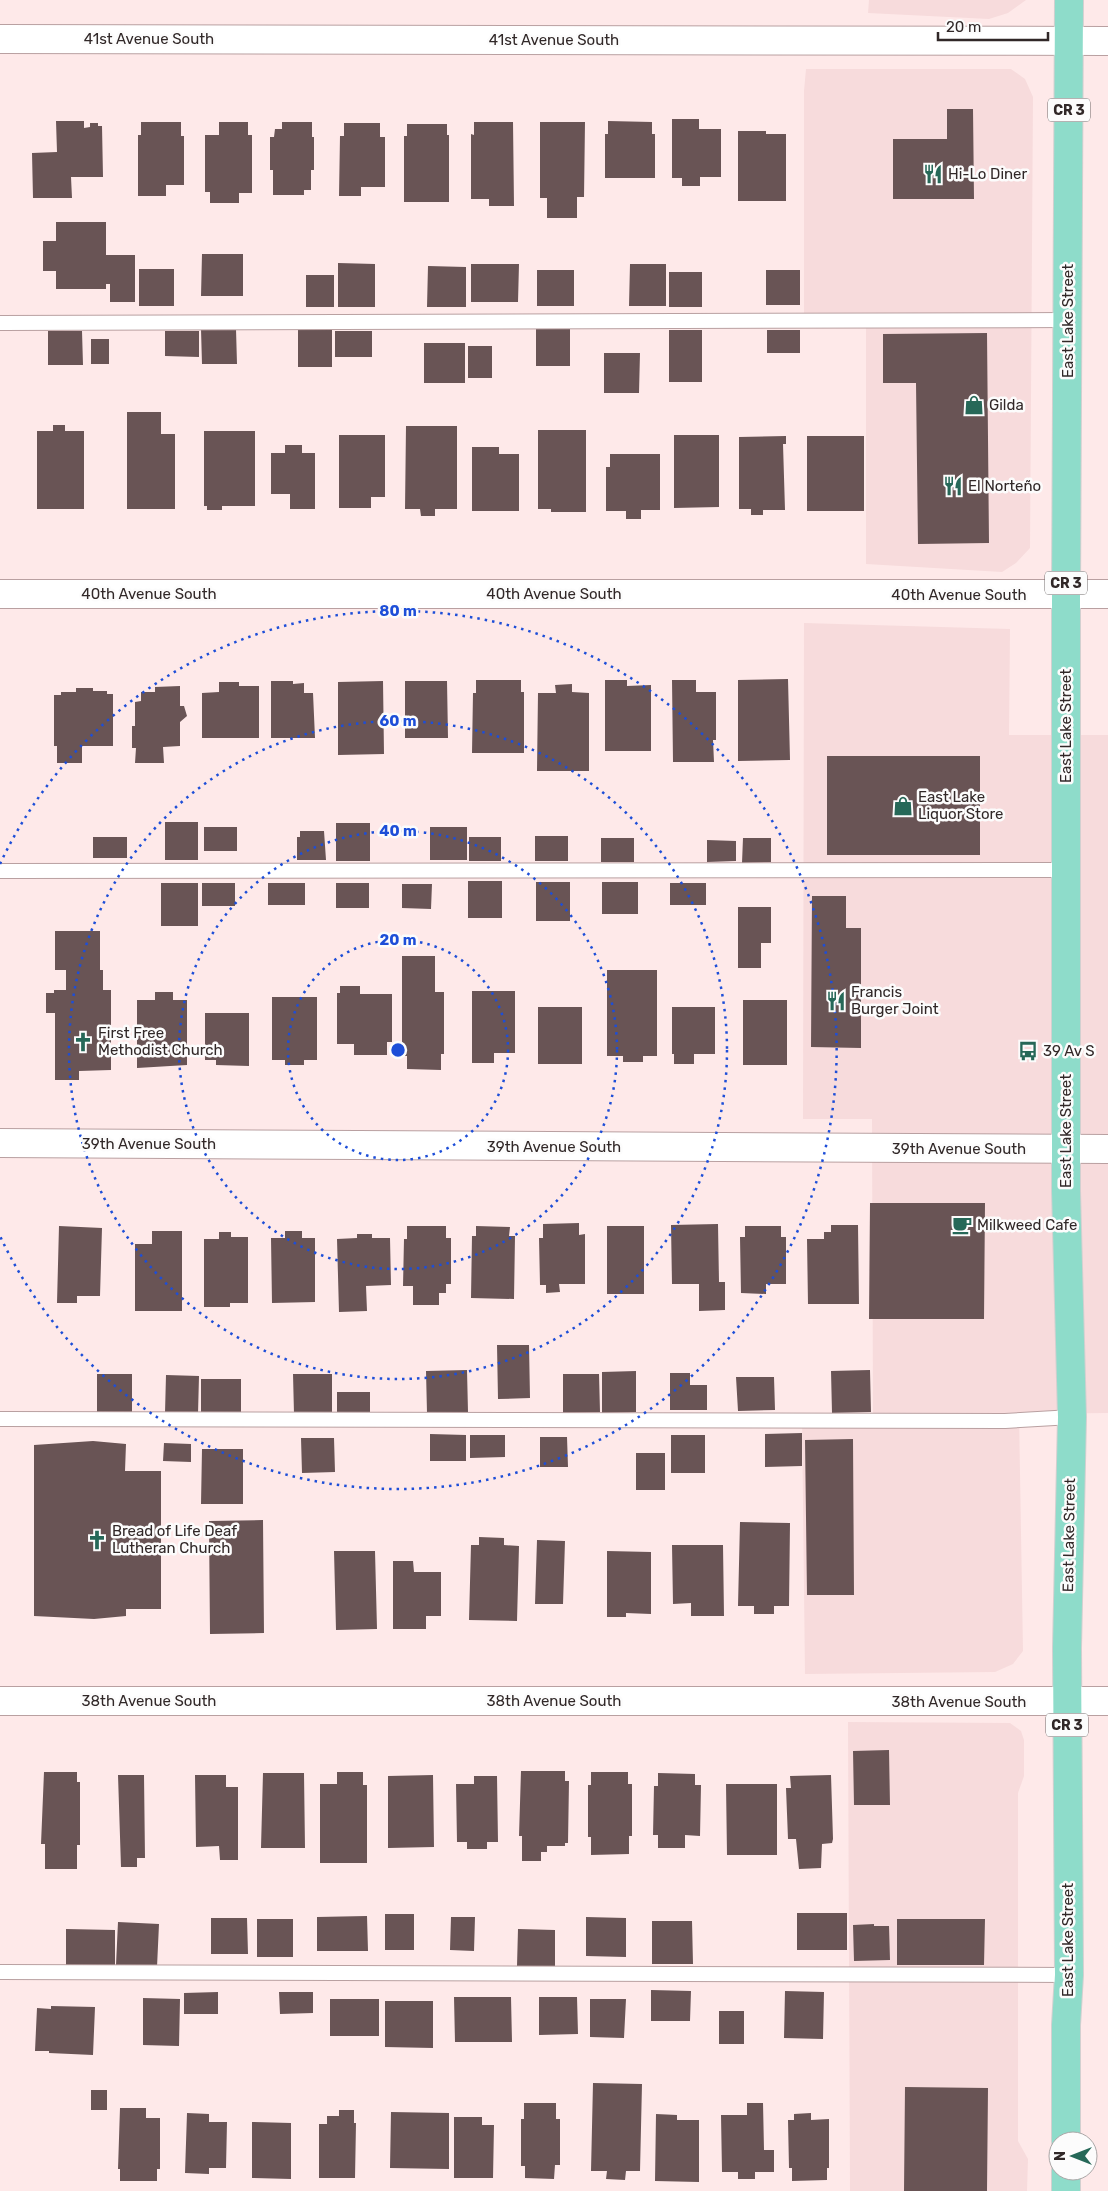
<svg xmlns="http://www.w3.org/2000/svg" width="1108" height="2191" viewBox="0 0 1108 2191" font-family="Rubik,sans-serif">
<rect width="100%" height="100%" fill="#fee9e9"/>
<path fill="#f7dbdc" d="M869 0H1026L1008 13 989 19 868 13Z
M806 69H1011L1025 79 1033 97 1030 548 1016 563 1002 572 866 564V328H804V91Z
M804 623 1010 629 1009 735H1108V1413L1019 1414 1023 1651 1013 1664 995 1672 805 1674 802 1416H873L872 1119H803Z
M848 1722 1010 1723 1021 1731 1024 1740V1776L1018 1793V2141L1028 2159 1027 2191H850Z"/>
<path fill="#695455" d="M947 109H973L974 199H893V139H947Z
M672 119H699V129H721V177H700V186H682V178H672Z
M56 121H84V128L90 127V123H98V126H102L103 177H71L72 198H33L32 153 57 152Z
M608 121 652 122V134H655V178H605V134H608Z
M141 122H181V136H184V185H166V196H138V135H141Z
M219 122H248V135H252V193H239V203H210V192H205V135H219Z
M282 122H312V137H314V170H311V190H304V195H273V170H270V137H274L275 129H282Z
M474 122H513L514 206H489V199H471V134L474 135Z
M540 122H585L584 197H577V218H547V198H540Z
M344 123H380V137H385V187H361V196H339L340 136H344Z
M407 124H447V135H449V202H404V136H407Z
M738 131H766V134H786V201H738Z
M56 222H106V255H135V302H110V284H106V289H56V271H43V241H56Z
M202 254H243V296H201Z
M338 263 375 264V307H338Z
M471 264H519L518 302H471Z
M630 264H666V306H629Z
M428 266 466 267V307H427Z
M139 269H174V306H139Z
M537 270H574V306H537Z
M766 270H800V305H766Z
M669 272H702V307H669Z
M306 275H334V307H306Z
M536 328H570V366H536Z
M201 329H236L237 364H202Z
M298 330H332V367H298Z
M669 330H702V382H669Z
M767 330H800V353H767Z
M48 331H82L83 365H48Z
M165 331H199V357L165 356Z
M335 331H372V357H335Z
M987 333 989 543 918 544 916 383H883V334Z
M91 339H109V364H91Z
M424 343H465V383H424Z
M468 346H492V378H468Z
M604 353H640L639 393H604Z
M127 412H161V434H175V509H127Z
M53 425H65V431H84V509H37V431H53Z
M406 426H457V509H435V516H421L420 509H405Z
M538 430H586V512H551V509H538Z
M204 431H255V506H222V510H207V506H204Z
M339 435H385V497H371V508H339Z
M674 435H719V507L674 508Z
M786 436V444H783L785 510H763V515H751V509H739V437Z
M807 436H864V511H807Z
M285 445H302V453H315V509H290V494H271V453H285Z
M472 447H499V454H519V511H472Z
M610 454H660V510H641V519H626V511H606V467H610Z
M788 679 790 760 738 761V680Z
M476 680H521V692H524V753H472L473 693H476Z
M605 680H627V686L651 685V751H605Z
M672 680H696V692H716V740H713L714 762H673Z
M271 681H293V684L304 683V693H313L315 738H271Z
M383 681 384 754 338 755V682Z
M405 681H447L448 738H405Z
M219 682H239V686H259V738H202V693L219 692Z
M572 684V692L589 693V771H537L538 693H556L555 685Z
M180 686V706H184L187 716 180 722V746L163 747 164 763H135L136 748H132V726H135V702L141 701V692H155V687Z
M76 688H93V691H107V694H113V746H82V763H57V746H54V695H61V692H76Z
M827 756H980V855H827Z
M165 822H198V860H165Z
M336 823H370V861H336Z
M204 827H237V851H204Z
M430 827H467V860H430Z
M300 831H324L326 860H297V837H300Z
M535 836H568V861H535Z
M93 837H127V858H93Z
M469 837H501V861H469Z
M601 838H634V862H601Z
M743 838H771V862L742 863Z
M707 840 736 841V861L707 862Z
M468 881H502V918H468Z
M536 882H570V921H536Z
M602 882H638V914H602Z
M161 883H198V926H161Z
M202 883H235V906H202Z
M268 883H305V905H268Z
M336 883H369V908H336Z
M670 883H706V905H670Z
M402 884H432L431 909 402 908Z
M812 896H846V928H861V1048L811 1047Z
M738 907H771V943H761V968H738Z
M55 931H100V970H103V990H111V1070L79 1071V1080H55V1013H46V993H54V990H66V970H55Z
M402 956H435V992H444V1054H441V1070L407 1069V1056H402Z
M607 970H657V1056H643V1062H623V1056H607Z
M340 986H360V994H392V1042H387V1055H354V1044H337V993H340Z
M472 991H515V1053H494V1063H472Z
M155 992H173V1000H187V1065L137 1068V1000H155Z
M272 997H317V1060H304V1065H285V1060H272Z
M743 1000H787V1065H743Z
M538 1007H582V1064H538Z
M672 1007H715V1054H694V1064H674V1054H672Z
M205 1013H249V1066L216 1065V1060H205Z
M870 1203H985L984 1319H869Z
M579 1223V1235L585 1234V1284H559L560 1292 546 1293V1285H540L539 1238H543V1224Z
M718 1224 719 1282H725V1310L699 1311V1284H672L671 1225Z
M831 1225H858L859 1304H808L807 1239H824V1232H831Z
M59 1226 102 1228 100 1296H77V1303H57Z
M407 1226H446V1238H451V1284H446V1293H439V1305H413V1286H403L404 1239H407Z
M476 1226 510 1227 509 1236H515L514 1299 471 1298 472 1236H476Z
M607 1226H644V1294H607Z
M745 1226H781V1237H786V1284H766V1294L741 1293 740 1237H745Z
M152 1231H182V1311H135V1244H152Z
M285 1231H302V1238H315V1302L272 1303 271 1238H285Z
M219 1232H231V1237H248V1303H230V1307H204V1239H219Z
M357 1234H372V1238H390L391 1285 366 1286 367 1311 339 1312 337 1239 357 1238Z
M497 1345H529L530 1398 498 1399Z
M467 1370 468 1412 427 1413 426 1371Z
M870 1370 871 1412 832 1413 831 1371Z
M636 1371V1412L602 1413V1372Z
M670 1373H690V1385H707V1410H670Z
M97 1374H132V1413H97Z
M293 1374H332V1413L294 1414Z
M563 1374H599L600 1412 563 1413Z
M166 1375 199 1376 198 1414 165 1413Z
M736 1377H774L775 1410 738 1411Z
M201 1379H241V1415L201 1414Z
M337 1392H370V1414L337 1415Z
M802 1433V1466L765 1467V1434Z
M430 1434 466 1435V1461H430Z
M470 1435H505V1457L470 1458Z
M671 1435H705V1473H671Z
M540 1437H567L568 1467H540Z
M301 1438H334L335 1472 302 1473Z
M853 1439 854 1595H807L805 1440Z
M93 1441 126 1444 125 1471H161V1609H126V1616L94 1619 34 1616V1445Z
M164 1443 191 1444V1462L163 1461Z
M202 1449H243V1504H201Z
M636 1453H665V1490H636Z
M263 1520 264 1633 210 1634 209 1521Z
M740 1522 790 1523 789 1606H774V1614H754V1606H738Z
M479 1537 504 1538V1545L519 1546 517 1621 469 1620 471 1545H479Z
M537 1540 565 1541 563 1604H535Z
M672 1545H723L724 1616H691V1603L673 1604Z
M334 1551H375L377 1629 336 1630Z
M607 1551 651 1552V1614L626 1613V1617H607Z
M393 1561H413L414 1572H441V1616H426V1629H393Z
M889 1750 890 1805H854L853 1751Z
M521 1771H565V1781H569L568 1843H565V1846H547V1852H541V1861H522V1836H519Z
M44 1772H77V1782H80V1845H77V1869H45V1844H41Z
M337 1772H363V1785H367V1863H320V1784H337Z
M591 1772H628V1784H632V1836H629V1854L591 1855V1837H588V1785H591Z
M263 1773H304L305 1848H261Z
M658 1773 695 1774V1785H701L700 1836 685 1835V1848H658V1835H653L654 1786H658Z
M118 1775H144L145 1858H137V1867H121Z
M195 1775H226V1787H238V1860H220L219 1846 196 1847Z
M433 1775 434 1847 388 1848V1776Z
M831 1775 833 1839 832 1843 822 1844 821 1868 799 1869 796 1839H788L786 1788H791L790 1776Z
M474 1776H497L498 1842H487V1849H467V1842H457L456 1784H474Z
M726 1784H777V1855H727Z
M797 1913H847V1950H797Z
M385 1914H414V1950H385Z
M367 1916 368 1951H317V1917Z
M451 1917H475L474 1951 450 1950Z
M586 1917 626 1918V1957L586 1956Z
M211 1918H247L248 1954H211Z
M257 1919H293V1957H257Z
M897 1919H985L984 1965H897Z
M652 1921H692L693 1964H652Z
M118 1922 159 1924 157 1967 116 1965Z
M874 1924V1926H889L890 1960 854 1961 853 1925Z
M66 1929 115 1930V1968L66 1967Z
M518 1929 555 1930V1967L517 1966Z
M651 1990 691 1991 690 2021H651Z
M785 1991 824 1992 823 2039 784 2038Z
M218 1992V2014H184V1993Z
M279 1992H313V2013L280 2014Z
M454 1997H511L512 2042H455Z
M539 1997H577L578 2034 539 2035Z
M143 1998 180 1999 179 2046 143 2045Z
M330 1999H379V2036H330Z
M590 1999H626L624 2038 590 2037Z
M385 2001H433V2048L385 2047Z
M51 2006 95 2007 93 2055 49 2053V2051H35L37 2008 51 2009Z
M719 2011H744V2044H719Z
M593 2083 642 2084 640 2171H626L625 2180 606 2179 607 2171H591Z
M905 2087 988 2088 987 2191H904Z
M91 2090H107V2110H91Z
M524 2103H556V2119H560V2165H555L554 2179 525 2178V2166H521V2119H524Z
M747 2103H763L764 2150H774V2172H755V2179H738V2172H722L721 2115H747Z
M120 2108H146V2118H160V2169H157V2181H120V2169H118Z
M339 2110H354V2123H356L355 2178H319V2124H327V2116H339Z
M391 2112 449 2113V2169L390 2168Z
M187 2113 209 2114V2122H227L226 2168H209V2174L185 2173Z
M811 2113V2120L829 2119V2168H827V2180L792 2181V2168H789L788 2120H794V2114Z
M656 2114 677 2115V2120H699V2182L655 2181Z
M454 2117H482V2125H494L493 2178H454Z
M252 2122 291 2123V2179L252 2178Z"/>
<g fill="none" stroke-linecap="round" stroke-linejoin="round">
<defs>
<path id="lane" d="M0 323 1068 320
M0 871 1067 870
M0 1419 1005 1421 1072 1417
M0 1972 1069 1975"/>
<path id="street" d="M0 39 1108 41
M0 594H1108
M0 1143 1108 1149
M0 1701H1108"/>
<path id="primary" d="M1066 2141V2025L1069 1975 1067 1648 1072 1417 1066 1191V595L1069 0
M1066 2171V2191"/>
</defs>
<use href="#lane" stroke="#b9a0a1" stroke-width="16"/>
<use href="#street" stroke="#b9a0a1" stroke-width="30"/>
<use href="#primary" stroke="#d2d0d0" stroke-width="30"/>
<use href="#lane" stroke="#fff" stroke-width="14"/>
<use href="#street" stroke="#fff" stroke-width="28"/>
<use href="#primary" stroke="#8edcca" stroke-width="28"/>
</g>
<g fill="none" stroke="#1d4ed8" stroke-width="2.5" stroke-dasharray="2.5 5">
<circle cx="398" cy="1050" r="110"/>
<circle cx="398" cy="1050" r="219"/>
<circle cx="398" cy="1050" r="329"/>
<path d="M0 864A439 439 0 1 1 0 1236"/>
</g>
<defs>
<symbol id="restaurant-bare" viewBox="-9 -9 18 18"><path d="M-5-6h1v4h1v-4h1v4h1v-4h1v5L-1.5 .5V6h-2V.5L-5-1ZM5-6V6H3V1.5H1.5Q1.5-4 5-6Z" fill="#266858" stroke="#fcfcfc" stroke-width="2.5" paint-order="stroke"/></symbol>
<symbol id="shop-bare" viewBox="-9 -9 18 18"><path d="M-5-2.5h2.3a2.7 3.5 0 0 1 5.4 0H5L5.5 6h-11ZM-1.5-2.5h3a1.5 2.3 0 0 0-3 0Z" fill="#266858" stroke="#fcfcfc" stroke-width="2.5" paint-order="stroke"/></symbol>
<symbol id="church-bare" viewBox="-9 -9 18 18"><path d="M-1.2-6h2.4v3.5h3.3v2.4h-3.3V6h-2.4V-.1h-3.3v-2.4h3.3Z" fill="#266858" stroke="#fcfcfc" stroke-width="2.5" paint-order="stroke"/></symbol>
<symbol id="bus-bare" viewBox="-9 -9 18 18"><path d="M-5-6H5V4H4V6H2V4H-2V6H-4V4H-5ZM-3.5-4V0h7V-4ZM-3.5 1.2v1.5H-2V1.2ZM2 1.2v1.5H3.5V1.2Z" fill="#266858" stroke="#fcfcfc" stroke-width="2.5" paint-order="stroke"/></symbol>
<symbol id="cafe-bare" viewBox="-9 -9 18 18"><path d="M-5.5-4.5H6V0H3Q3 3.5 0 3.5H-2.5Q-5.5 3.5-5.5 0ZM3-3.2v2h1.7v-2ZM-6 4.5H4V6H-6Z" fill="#266858" stroke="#fcfcfc" stroke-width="2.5" paint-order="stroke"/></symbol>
</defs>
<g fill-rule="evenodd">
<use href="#restaurant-bare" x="919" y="160" width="28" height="28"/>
<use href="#shop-bare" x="960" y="391" width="28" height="28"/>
<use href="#restaurant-bare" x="939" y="472" width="28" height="28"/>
<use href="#shop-bare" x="889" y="792" width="28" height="28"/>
<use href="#restaurant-bare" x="822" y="987" width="28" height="28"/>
<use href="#church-bare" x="69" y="1028" width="28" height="28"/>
<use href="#bus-bare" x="1014" y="1037" width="28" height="28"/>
<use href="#cafe-bare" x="948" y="1211" width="28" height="28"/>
<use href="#church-bare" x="83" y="1526" width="28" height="28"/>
</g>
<g text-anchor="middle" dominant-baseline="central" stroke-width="5" stroke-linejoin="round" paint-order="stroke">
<g fill="#fcfcfc" stroke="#6e6868" stroke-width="1">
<rect x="1048" y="98.5" width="42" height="23" rx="4"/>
<rect x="1045" y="571.5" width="42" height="23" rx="4"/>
<rect x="1046" y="1713.5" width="42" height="23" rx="4"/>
</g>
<g font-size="14" font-weight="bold" fill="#312828">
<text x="1069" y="110">CR 3</text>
<text x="1066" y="583">CR 3</text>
<text x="1067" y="1725">CR 3</text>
</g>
<g font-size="15" fill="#312828" stroke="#fcfcfc">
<text x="149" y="39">41st Avenue South</text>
<text x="554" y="40">41st Avenue South</text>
<text transform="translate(1068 321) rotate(-90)">East Lake Street</text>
<text x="149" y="594">40th Avenue South</text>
<text x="554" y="594">40th Avenue South</text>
<text x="959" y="595">40th Avenue South</text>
<text transform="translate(1066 726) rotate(-90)">East Lake Street</text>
<text transform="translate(1066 1131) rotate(-90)">East Lake Street</text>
<text x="149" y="1144">39th Avenue South</text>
<text x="554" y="1147">39th Avenue South</text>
<text x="959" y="1149">39th Avenue South</text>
<text transform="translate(1069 1535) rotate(-89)">East Lake Street</text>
<text x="149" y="1701">38th Avenue South</text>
<text x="554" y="1701">38th Avenue South</text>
<text x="959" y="1702">38th Avenue South</text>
<text transform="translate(1068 1940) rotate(-90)">East Lake Street</text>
</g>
<g font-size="15" fill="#312828" stroke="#fcfcfc" text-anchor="start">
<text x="948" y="174">Hi-Lo Diner</text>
<text x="989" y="405">Gilda</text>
<text x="968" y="486">El Norteño</text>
<text x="918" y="797">East Lake<tspan x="918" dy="17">Liquor Store</tspan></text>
<text x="851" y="992">Francis<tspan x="851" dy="17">Burger Joint</tspan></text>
<text x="98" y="1033">First Free<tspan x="98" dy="17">Methodist Church</tspan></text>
<text x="1043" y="1051">39 Av S</text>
<text x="977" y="1225">Milkweed Cafe</text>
<text x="112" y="1531">Bread of Life Deaf<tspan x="112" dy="17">Lutheran Church</tspan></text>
</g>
</g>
<circle cx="398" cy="1050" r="8" fill="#1d4ed8" stroke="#fcfcfc" stroke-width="2.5"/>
<g font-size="15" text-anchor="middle" font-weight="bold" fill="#1d4ed8" stroke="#fcfcfc" stroke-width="5" stroke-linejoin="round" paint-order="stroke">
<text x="398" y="616">80 m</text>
<text x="398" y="726">60 m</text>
<text x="398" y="836">40 m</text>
<text x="398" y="945">20 m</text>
</g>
<g transform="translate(1073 2156) rotate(270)"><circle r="24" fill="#fcfcfc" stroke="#aba7a7"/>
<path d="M0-4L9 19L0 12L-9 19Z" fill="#266858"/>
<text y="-8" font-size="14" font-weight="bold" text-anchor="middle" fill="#312828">N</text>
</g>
<path d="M938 32v8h110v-8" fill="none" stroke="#312828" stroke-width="2.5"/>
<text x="946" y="32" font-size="15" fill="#312828" stroke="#fcfcfc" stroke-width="4" paint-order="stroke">20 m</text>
</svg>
